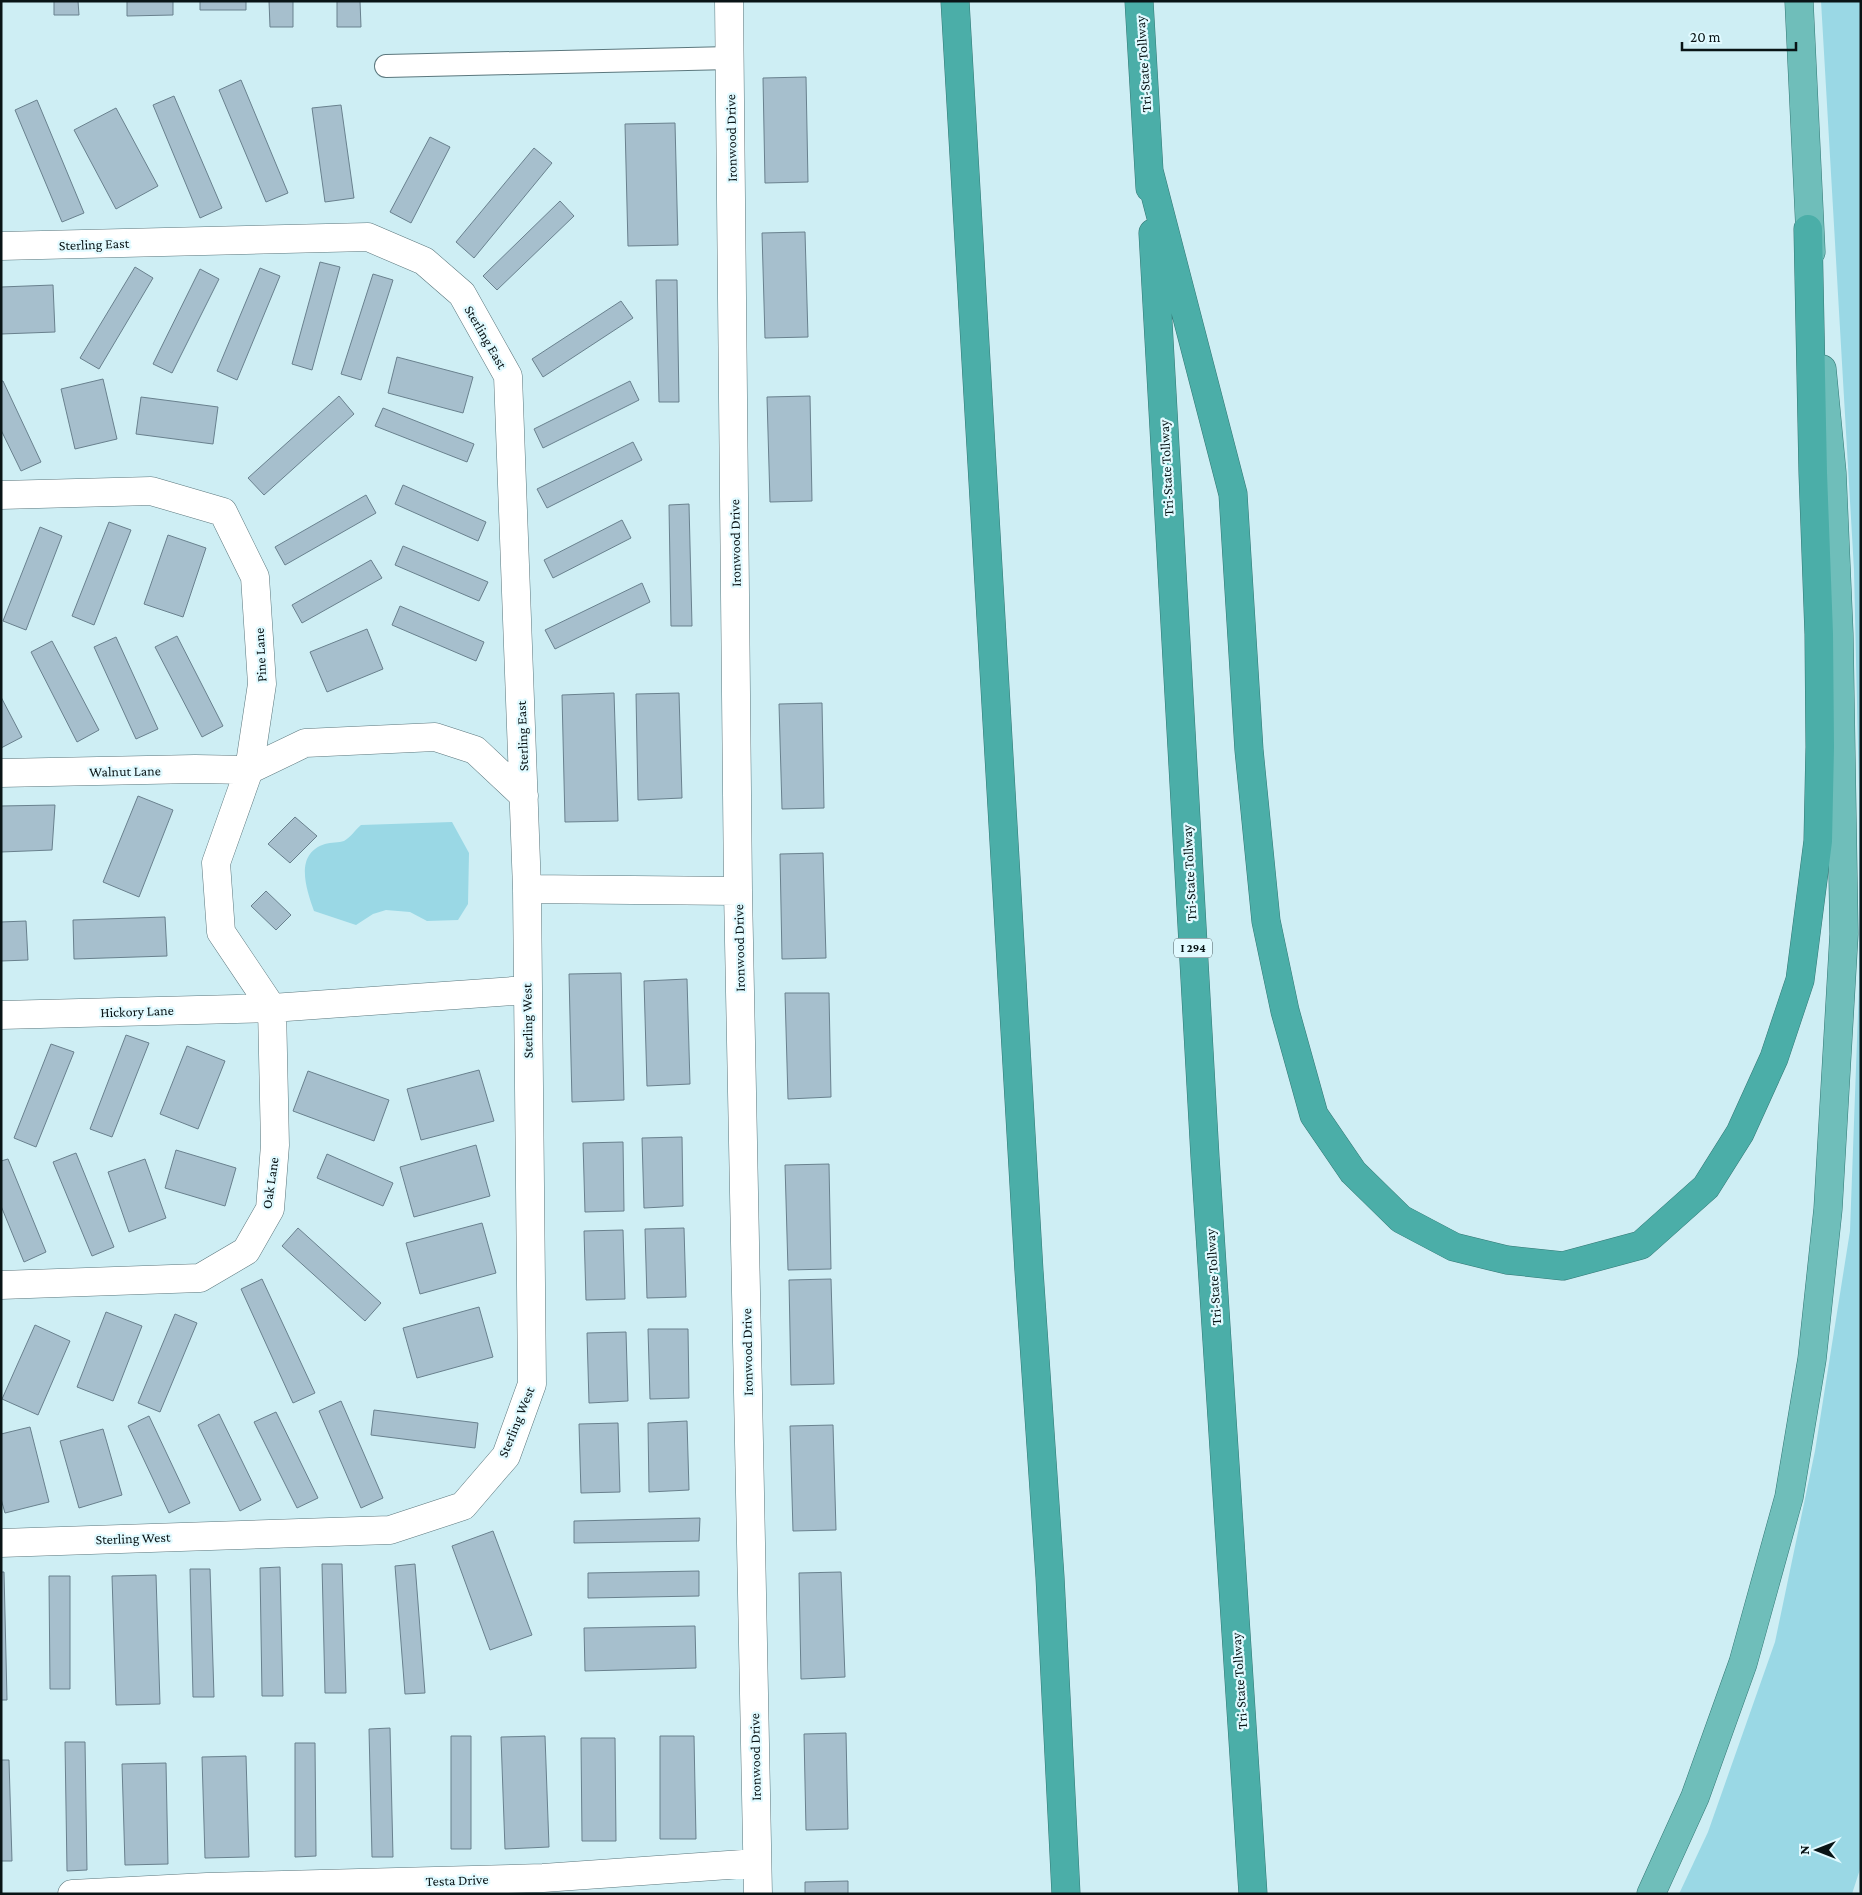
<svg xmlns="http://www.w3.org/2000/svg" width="1862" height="1895" viewBox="0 0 1862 1895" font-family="'Crimson Pro',serif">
<rect width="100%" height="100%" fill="#ceeef4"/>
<path fill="#9ad8e5" d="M1821 1H1861V1866L1852 1894H1679L1708 1832 1775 1642 1815 1451 1850 1231 1859 986V792L1854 570Z
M452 822 469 853 468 904 458 920 427 921 410 912 386 910 373 914 356 925 314 911C306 888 294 854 325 844 331 842 339 843 344 841 350 838 356 829 361 825Z"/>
<path fill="#a6bfcd" stroke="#69818e" d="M54 1H78L79 15H54Z
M127 1H173V15L127 16Z
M200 1H246V10H200Z
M269 1H293V27H270Z
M337 1H360L361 27H337Z
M806 77 808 182 765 183 763 78Z
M241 80 288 193 266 202 219 90Z
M174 96 222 208 200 218 153 105Z
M37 100 84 213 62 222 15 110Z
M341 105 354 198 325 202 312 108Z
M116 108 158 186 116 209 74 130Z
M675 123 678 245 628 246 625 124Z
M430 137 450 147 411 223 390 212Z
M534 148 552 163 474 258 456 242Z
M560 201 574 216 497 290 483 276Z
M805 232 808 337 765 338 762 233Z
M320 262 340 267 312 370 292 364Z
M135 267 153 278 99 369 80 358Z
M260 268 280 276 237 380 217 371Z
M200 269 219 279 172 373 153 364Z
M373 274 393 280 361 380 341 374Z
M656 280H677L679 402H659Z
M53 285 55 332 1 334V287Z
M621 301 633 318 543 377 532 359Z
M397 357 473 377 463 413 388 393Z
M103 379 117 439 75 449 61 389Z
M1 381H3L41 462 21 471 1 430Z
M630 381 639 400 543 448 534 429Z
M339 396 354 414 264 495 248 478Z
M810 396 812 501 770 502 767 397Z
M141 397 218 407 213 444 136 434Z
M383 408 474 444 467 462 375 426Z
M633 442 642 460 547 508 537 489Z
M403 485 486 522 478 541 395 504Z
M366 495 376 513 285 565 275 547Z
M689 504 692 626H671L669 505Z
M622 520 631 538 553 578 544 560Z
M109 522 131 530 94 625 72 616Z
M40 527 62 536 26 630 3 621Z
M168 535 206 548 183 617 144 604Z
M403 546 488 582 479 601 395 565Z
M371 560 382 578 302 623 292 605Z
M642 583 650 602 555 649 545 630Z
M400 606 484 642 476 661 392 625Z
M367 629 383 669 327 692 310 652Z
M177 636 223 726 202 737 155 647Z
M116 637 158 729 136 739 94 647Z
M52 641 99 730 77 742 31 652Z
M614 693 618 821 565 822 562 695Z
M679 693 682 798 638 800 636 694Z
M1 697 22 737 1 748Z
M822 703 824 808 782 809 779 704Z
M138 796 173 810 139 897 103 882Z
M55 805 52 850 1 852V806Z
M295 817 317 836 290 863 268 844Z
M823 853 826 958 782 959 780 854Z
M266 891 291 915 276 930 251 906Z
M165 917 167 956 74 959 73 920Z
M26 921 28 960 1 961V922Z
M621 973 624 1100 572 1102 569 974Z
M687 979 690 1084 647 1086 644 981Z
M785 993H829L831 1097 788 1099Z
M126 1035 149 1043 112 1137 90 1129Z
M51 1044 74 1052 36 1147 14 1138Z
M187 1046 225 1061 198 1129 160 1114Z
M479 1070 494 1121 421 1140 407 1089Z
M308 1071 389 1100 374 1141 293 1111Z
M682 1137 683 1206 644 1208 642 1138Z
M623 1142 624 1211 585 1212 583 1143Z
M476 1145 490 1196 414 1217 400 1167Z
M176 1150 236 1168 225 1206 165 1188Z
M76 1153 114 1247 92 1256 53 1162Z
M327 1154 393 1183 383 1206 317 1178Z
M8 1159 46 1252 24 1262 1 1206V1161Z
M145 1159 166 1218 129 1232 108 1172Z
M829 1164 831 1269 788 1270 785 1165Z
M482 1223 496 1273 420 1294 406 1243Z
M298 1228 381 1303 365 1321 282 1246Z
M684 1228 686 1297 647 1298 645 1229Z
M623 1230 625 1299 586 1300 584 1231Z
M262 1279 315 1393 293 1403 241 1289Z
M831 1279 834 1384 791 1385 789 1280Z
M479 1307 493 1357 417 1378 403 1328Z
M106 1312 142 1326 113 1401 77 1387Z
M175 1314 197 1323 160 1412 138 1403Z
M35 1325 70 1341 38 1415 2 1399Z
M648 1329H688L689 1398 650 1399Z
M626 1332 628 1401 589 1403 587 1333Z
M341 1401 383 1498 361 1508 319 1411Z
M374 1410 478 1423 475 1448 371 1435Z
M276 1412 318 1498 297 1508 254 1422Z
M219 1414 261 1500 240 1511 198 1425Z
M149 1416 190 1503 169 1513 128 1426Z
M687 1421 689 1490 649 1492 648 1423Z
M618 1423 620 1492 581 1493 579 1424Z
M833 1425 836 1530 793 1531 790 1426Z
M30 1427 49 1502 5 1513 1 1499V1434Z
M103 1429 122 1495 79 1508 60 1441Z
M700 1518 699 1541 574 1543V1521Z
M493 1531 532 1635 490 1650 452 1546Z
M322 1564H342L346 1693H325Z
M415 1564 425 1693 405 1694 395 1566Z
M280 1567 283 1696H262L260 1568Z
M190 1569H210L214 1697H193Z
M699 1571V1596L588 1598V1573Z
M1 1572H4L7 1700H1Z
M841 1572 845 1677 801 1679 799 1573Z
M156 1575 160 1704 116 1705 112 1576Z
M49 1576H70V1689H50Z
M695 1626 696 1668 585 1671 584 1628Z
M390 1728 393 1857H372L369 1729Z
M846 1733 848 1829 806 1830 804 1734Z
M451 1736H471V1849H451Z
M545 1736 549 1847 505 1849 501 1737Z
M660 1736H694L696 1839H660Z
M581 1738H615L616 1841H582Z
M65 1742H85L87 1870 67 1871Z
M295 1743H315L316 1856 295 1857Z
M246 1756 249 1857 205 1858 202 1757Z
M1 1760H9L12 1861H1Z
M166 1763 168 1864 125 1865 122 1764Z
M848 1881V1894H805V1882Z"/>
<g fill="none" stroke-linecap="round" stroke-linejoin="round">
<defs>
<path id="service" d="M386 66 730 58"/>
<path id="minor" d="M729 1 738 891 758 1894
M1 246 368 237 424 261 462 294 508 376 527 889 532 1384 506 1456 463 1506 390 1530 1 1543
M1 495 151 491 223 512 255 577 262 684 249 770 216 863 221 932 272 1008
M1 773 195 769 249 770 305 743 435 737 475 750 524 796
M527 889 738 891
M1 1015 272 1008 527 990
M1 1285 200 1278 246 1251 270 1209 275 1145 272 1008
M72 1894 207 1887 543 1878 757 1863"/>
<path id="trunk" d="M1799 1 1811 252
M1651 1894 1695 1797 1743 1663 1789 1497 1812 1359 1828 1209 1844 934 1839 634 1832 473 1822 369"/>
<path id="motorway" d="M955 1 1029 1271 1050 1577 1066 1894
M1139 1 1150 188
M1149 171 1233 494 1249 750 1266 921 1285 1011 1314 1115 1353 1172 1401 1219 1454 1247 1507 1260 1563 1266 1641 1245 1706 1187 1740 1133 1774 1058 1800 980 1818 841 1820 747 1819 634 1813 473 1808 229
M1153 233 1205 1157 1253 1894"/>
</defs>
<use href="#service" stroke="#5b777d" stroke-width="24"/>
<use href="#minor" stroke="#5b777d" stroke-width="29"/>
<use href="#trunk" stroke="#347875" stroke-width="29"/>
<use href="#motorway" stroke="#347875" stroke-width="29"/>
<use href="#service" stroke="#fff" stroke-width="22"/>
<use href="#minor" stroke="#fff" stroke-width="28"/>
<use href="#trunk" stroke="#6fbeba" stroke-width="28"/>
<use href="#motorway" stroke="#4baea8" stroke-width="28"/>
</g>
<g text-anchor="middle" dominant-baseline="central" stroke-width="4.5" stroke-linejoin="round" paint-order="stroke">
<rect fill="#e1faff" stroke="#4a595c" stroke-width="1" x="1174" y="938.5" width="38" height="19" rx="4"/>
<g font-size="12" font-weight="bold" fill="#091416">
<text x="1193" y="948">I 294</text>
</g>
<g font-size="14" fill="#091416" stroke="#e1faff">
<text transform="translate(1143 64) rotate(-94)">Tri-State Tollway</text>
<text transform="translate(731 138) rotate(-91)">Ironwood Drive</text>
<text transform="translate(94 244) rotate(-2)">Sterling East</text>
<text transform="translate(486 337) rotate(60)">Sterling East</text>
<text transform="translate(1166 468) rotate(-93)">Tri-State Tollway</text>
<text transform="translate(735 543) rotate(-91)">Ironwood Drive</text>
<text transform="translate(260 655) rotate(-93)">Pine Lane</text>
<text transform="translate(522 736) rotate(-92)">Sterling East</text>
<text transform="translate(125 771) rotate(-1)">Walnut Lane</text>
<text transform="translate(1189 873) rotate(-93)">Tri-State Tollway</text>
<text transform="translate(739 948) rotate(-91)">Ironwood Drive</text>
<text transform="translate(137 1011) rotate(-2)">Hickory Lane</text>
<text transform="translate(527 1021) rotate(-91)">Sterling West</text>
<text transform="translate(270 1183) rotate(-82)">Oak Lane</text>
<text transform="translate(1213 1277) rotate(-94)">Tri-State Tollway</text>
<text transform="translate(747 1352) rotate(-91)">Ironwood Drive</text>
<text transform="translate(516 1422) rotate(-68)">Sterling West</text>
<text transform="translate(133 1538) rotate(-2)">Sterling West</text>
<text transform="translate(1239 1681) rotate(-94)">Tri-State Tollway</text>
<text transform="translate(755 1757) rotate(-91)">Ironwood Drive</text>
<text transform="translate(457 1880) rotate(-2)">Testa Drive</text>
</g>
</g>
<rect width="1862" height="1895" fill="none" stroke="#091416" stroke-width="5"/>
<g transform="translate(1817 1850) rotate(270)" stroke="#e1faff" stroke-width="4" paint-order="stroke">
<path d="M0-4L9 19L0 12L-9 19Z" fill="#091416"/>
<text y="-8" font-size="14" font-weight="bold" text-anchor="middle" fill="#091416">N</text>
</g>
<path d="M1682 42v8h114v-8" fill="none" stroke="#091416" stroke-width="2.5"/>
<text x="1690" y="42" font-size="15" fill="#091416" stroke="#e1faff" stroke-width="4" paint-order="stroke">20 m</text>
</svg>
